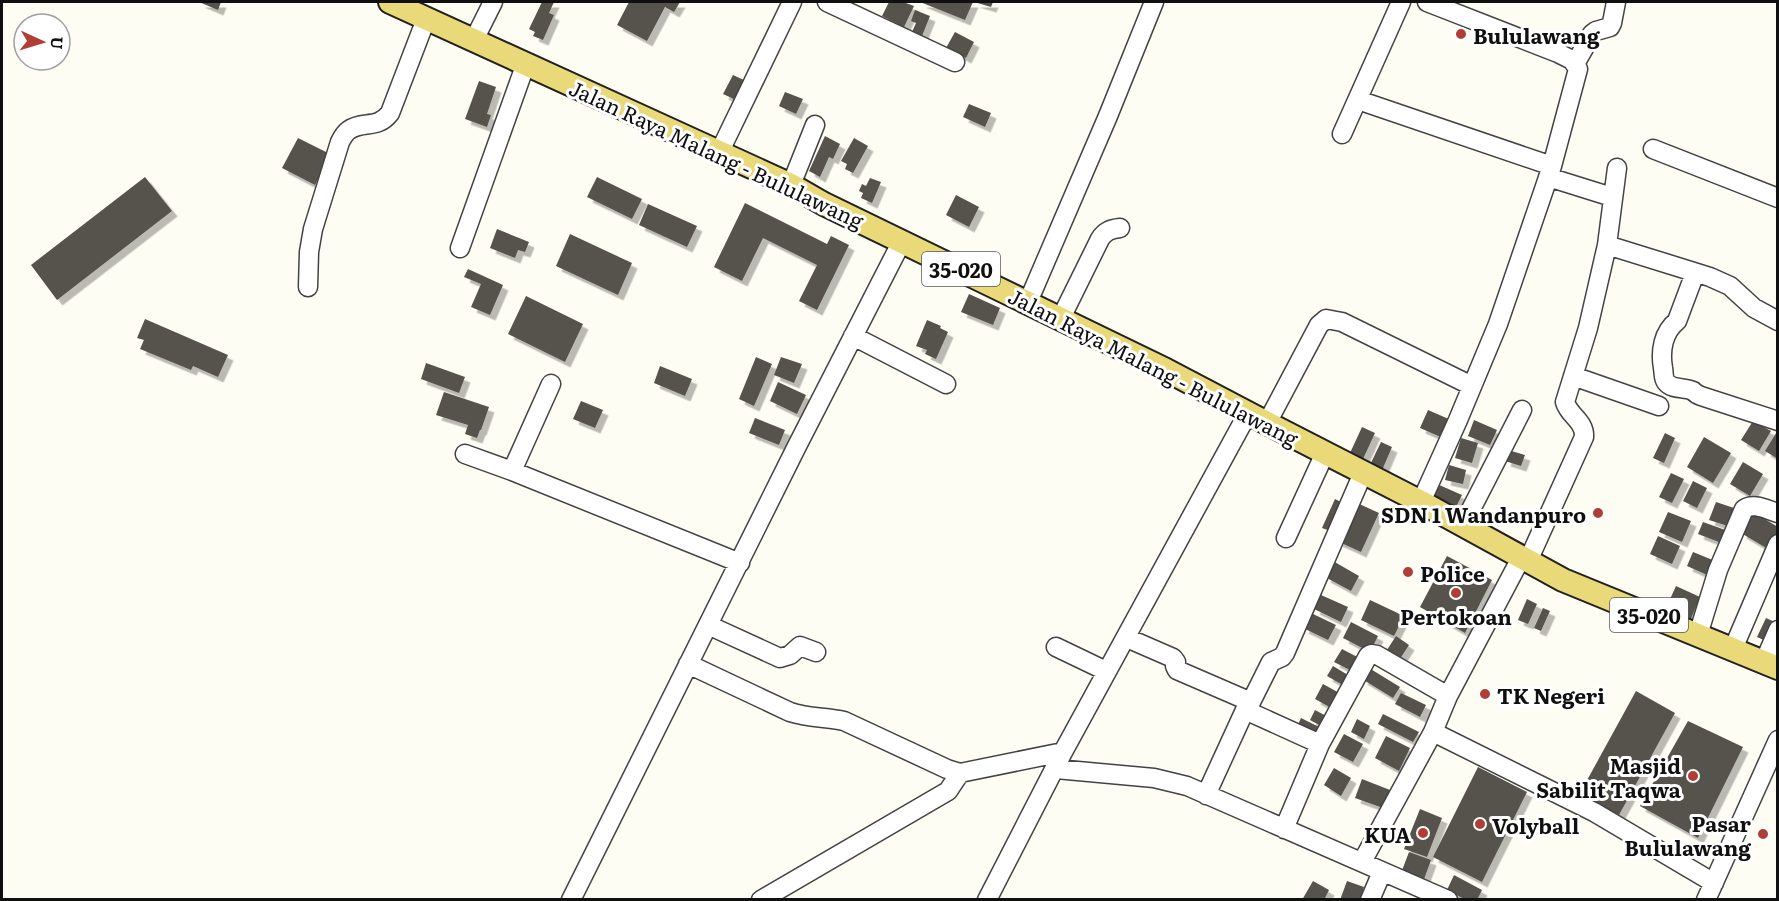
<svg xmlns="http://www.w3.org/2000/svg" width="1779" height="901" viewBox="0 0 1779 901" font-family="Literata,serif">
<defs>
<filter id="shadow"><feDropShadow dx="5.5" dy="5.5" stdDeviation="0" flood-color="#0004"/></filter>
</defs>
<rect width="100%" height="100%" fill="#fefdf3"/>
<path fill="#57524d" filter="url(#shadow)" d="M199 2H221L218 10Z
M542 2H554L549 13 554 15 543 40 533 36 535 32 529 29Z
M629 2H680L674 12 665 7 647 41 617 25Z
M889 2H903L914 6 904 27 882 16Z
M920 2H973L965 20Z
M974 2H993L991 7Z
M915 10 930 16 922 36 912 32 916 23 911 21Z
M955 32 974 42 966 58 946 48Z
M733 75 746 81 736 100 723 94Z
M479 81 496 87 487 114 491 115 487 127 465 119Z
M785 92 803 99 796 114 779 106Z
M969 104 991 113 985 127 963 117Z
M825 136 840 144 833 159 829 157 820 177 809 171Z
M298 138 330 154 315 185 282 168Z
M854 138 868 146 853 173 845 169 847 164 841 161Z
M145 177 172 211 57 300 31 265Z
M597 177 642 199 632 219 587 197Z
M870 178 881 182 872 203 861 198 863 193 859 191 862 184 866 186Z
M956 195 979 207 969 227 946 215Z
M745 203 827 244 831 236 849 245 817 310 799 301 817 265 763 238 742 281 714 267Z
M648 204 697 226 687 247 639 225Z
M497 229 529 242 525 252 518 250 515 258 490 248Z
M570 234 632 263 618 295 556 266Z
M468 269 503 285 490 315 471 307 481 284 464 277Z
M969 294 1000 308 993 325 961 312Z
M526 296 583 324 565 362 508 334Z
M145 319 228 355 218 377 193 366 191 370 140 349 144 340 137 338Z
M927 320 941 326 940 328 948 332 936 359 925 354 927 350 916 346Z
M756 357 772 364 754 406 739 399Z
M781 357 802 364 794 383 774 375Z
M426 363 465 377 459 393 421 379Z
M660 366 692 379 685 396 654 383Z
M778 382 806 395 797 414 770 401Z
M444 392 489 407 481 430H480L477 438 465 434 468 425 436 415Z
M581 401 603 410 595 428 573 419Z
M1428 410 1451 420 1443 438 1420 428Z
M755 418 785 430 779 445 749 433Z
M1474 420 1497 430 1490 445 1468 436Z
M1753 421 1771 431 1759 451 1741 440Z
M1362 427 1375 433 1363 459 1350 453Z
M1778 430V459L1765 451Z
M1665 433 1675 438 1664 463 1653 458Z
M1704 437 1731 453 1713 483 1687 467Z
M1461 438 1478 443 1472 463 1455 458Z
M1381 442 1392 447 1380 475 1368 469Z
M1508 450 1525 455 1521 466 1505 461Z
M1743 462 1763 474 1750 496 1730 484Z
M1449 465 1466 470 1463 484 1445 480Z
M1671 473 1684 479 1672 503 1659 497Z
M1693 481 1707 488 1697 508 1683 501Z
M1437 484 1462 495 1454 511 1430 500Z
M1335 499 1345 504 1333 532 1322 528Z
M1355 502 1379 513 1361 552 1337 541Z
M1716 502 1737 509 1731 527 1709 520Z
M1668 512 1691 521 1682 542 1659 532Z
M1753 512 1778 527V533L1768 549 1741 533Z
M1703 522 1728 531 1724 544 1698 534Z
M1658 536 1680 546 1672 564 1650 554Z
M1693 552 1720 563 1714 578 1687 566Z
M1447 556 1492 580 1465 633 1420 607Z
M1333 561 1359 576 1351 591 1325 577Z
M1676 586 1700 597 1690 621 1665 610Z
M1321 595 1348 607 1341 622 1314 609Z
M1527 599 1537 604 1528 624 1518 620Z
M1370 600 1404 616 1394 636 1361 620Z
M1543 608 1550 611 1541 631 1534 628Z
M1311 613 1336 625 1328 640 1303 628Z
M1766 618 1777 623 1768 642 1757 637Z
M1351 622 1378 636 1370 652 1343 638Z
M1396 636 1409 645 1396 665 1383 656Z
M1342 649 1363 660 1356 673 1334 662Z
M1333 666 1353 678 1348 688 1327 676Z
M1369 668 1400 687 1393 698 1362 679Z
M1323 684 1343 695 1335 710 1315 699Z
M1636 691 1675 713 1619 815 1580 793Z
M1401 693 1426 705 1420 717 1395 704Z
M1315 710 1328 717 1323 727 1310 720Z
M1383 714 1419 732 1413 742 1378 724Z
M1301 718 1321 728 1315 740 1295 731Z
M1357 719 1370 726 1364 739 1351 732Z
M1688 721 1743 747 1698 838 1640 806Z
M1344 734 1363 744 1353 762 1334 752Z
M1386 736 1410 748 1399 771 1375 758Z
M1478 767 1527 792 1482 882 1433 857Z
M1334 768 1351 778 1341 796 1324 785Z
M1362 779 1390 790 1383 808 1355 798Z
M1420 809 1442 818 1427 857 1404 849Z
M1409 852 1431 860 1423 882 1401 873Z
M1454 875 1482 890 1477 900H1466L1447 890Z
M1313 881 1329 890 1324 900H1302Z
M1347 881 1364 887 1360 900H1340Z"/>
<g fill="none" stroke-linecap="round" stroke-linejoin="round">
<defs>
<path id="minor" d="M827 2 955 62
M474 40 493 2
M1575 64 1592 34 1596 31 1610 27 1612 23 1616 2
M1358 100 1552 166
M1342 134 1401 2
M1653 149 1778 198
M719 153 792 2
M1548 177 1612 197
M791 185 815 125
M1607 245 1710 277 1730 286 1754 308 1778 321
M460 248 526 63
M1695 273 1677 321C1663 332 1660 351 1663 368 1664 373 1663 378 1666 382 1672 390 1685 387 1693 391 1695 393 1698 395 1701 396L1778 421
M308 287 309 252 313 229 340 142C342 138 346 132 349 130 363 120 377 130 390 113L426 19
M1028 302 1108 116 1154 2
M1061 318 1100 239C1105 231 1111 229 1120 228
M853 336 946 384
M1573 376 1659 406
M1267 423 1319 325 1326 319 1342 322 1472 386
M465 454 512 471 740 563
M512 471 551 384
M1421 502 1458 420 1498 324 1552 166 1578 69 1572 60 1558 53 1427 2
M1463 525 1522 410
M1286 538 1325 453
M1528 561 1584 437C1585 421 1569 416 1565 402L1588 328 1607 245 1617 168
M708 625 780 658 790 655 800 646 816 652
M1698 635 1718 570 1744 509C1754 502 1767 510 1778 513
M1127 638 1173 658 1176 662 1175 666 1177 670 1251 702
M1056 647 1106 671
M1733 649 1778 544
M1764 662 1778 630
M688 664 790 712C808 718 826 717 844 721L947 769 960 773 1063 752
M1245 710 1320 744
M1433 732 1594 812 1714 883
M1056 769 1154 778 1187 786 1448 900
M1206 795 1245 710 1251 702 1271 662 1282 657 1285 653 1363 473
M1284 829 1320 744 1368 656 1371 654 1377 655 1448 696
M1362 862 1433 732 1448 696 1521 558
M571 900 796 448 902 241
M761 900 948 791 960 773
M987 900 1063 752 1248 413
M1370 900 1382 872
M1706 900 1778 740"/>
<path id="major" d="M390 2 791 185 824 204 1166 370 1267 423 1421 502 1563 580 1778 668"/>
</defs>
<use href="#minor" stroke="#434343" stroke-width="21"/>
<use href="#major" stroke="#212121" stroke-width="26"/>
<use href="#minor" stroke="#fff" stroke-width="18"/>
<use href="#major" stroke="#e9d978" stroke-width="22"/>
</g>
<g fill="#b03e37" stroke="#fff" stroke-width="2">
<circle cx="1461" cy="34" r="6"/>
<circle cx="1598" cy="513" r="6"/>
<circle cx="1408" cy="572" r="6"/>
<circle cx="1456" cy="593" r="6"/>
<circle cx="1485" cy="694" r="6"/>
<circle cx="1693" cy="776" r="6"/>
<circle cx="1480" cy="824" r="6"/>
<circle cx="1423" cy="833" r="6"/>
<circle cx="1763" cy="834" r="6"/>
</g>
<g text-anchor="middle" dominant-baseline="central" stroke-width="6" stroke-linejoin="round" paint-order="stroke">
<g fill="#fff" stroke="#585858" stroke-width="1.5">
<rect x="922" y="252" width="78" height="34" rx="4.5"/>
<rect x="1610" y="598" width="78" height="34" rx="4.5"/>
</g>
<g font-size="20" font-weight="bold" fill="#101010">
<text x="961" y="269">35-020</text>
<text x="1649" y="615">35-020</text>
</g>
<g font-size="21" font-weight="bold" fill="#101010" stroke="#fff" text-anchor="start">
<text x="1473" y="34">Bululawang</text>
<text x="1586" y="513" text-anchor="end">SDN 1 Wandanpuro</text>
<text x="1420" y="572">Police</text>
<text x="1456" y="615" text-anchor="middle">Pertokoan</text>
<text x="1497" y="694">TK Negeri</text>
<text x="1681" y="764" text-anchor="end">Masjid<tspan x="1681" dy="24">Sabilit Taqwa</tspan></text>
<text x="1751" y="822" text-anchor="end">Pasar<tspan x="1751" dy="24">Bululawang</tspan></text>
<text x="1492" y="824">Volyball</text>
<text x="1411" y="833" text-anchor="end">KUA</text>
</g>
<g font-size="21" fill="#101010" stroke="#fff">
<text transform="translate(717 153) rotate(25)">Jalan Raya Malang - Bululawang</text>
<text transform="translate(1154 366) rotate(27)">Jalan Raya Malang - Bululawang</text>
</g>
</g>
<rect width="1779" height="901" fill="none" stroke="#101010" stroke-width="6"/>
<g transform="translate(42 42) rotate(94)"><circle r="28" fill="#ffffff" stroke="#9f9f9f" stroke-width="1.5"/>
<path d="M0-4.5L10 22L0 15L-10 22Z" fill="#b03e37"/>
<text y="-9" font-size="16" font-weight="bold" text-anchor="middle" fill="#101010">U</text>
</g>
</svg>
